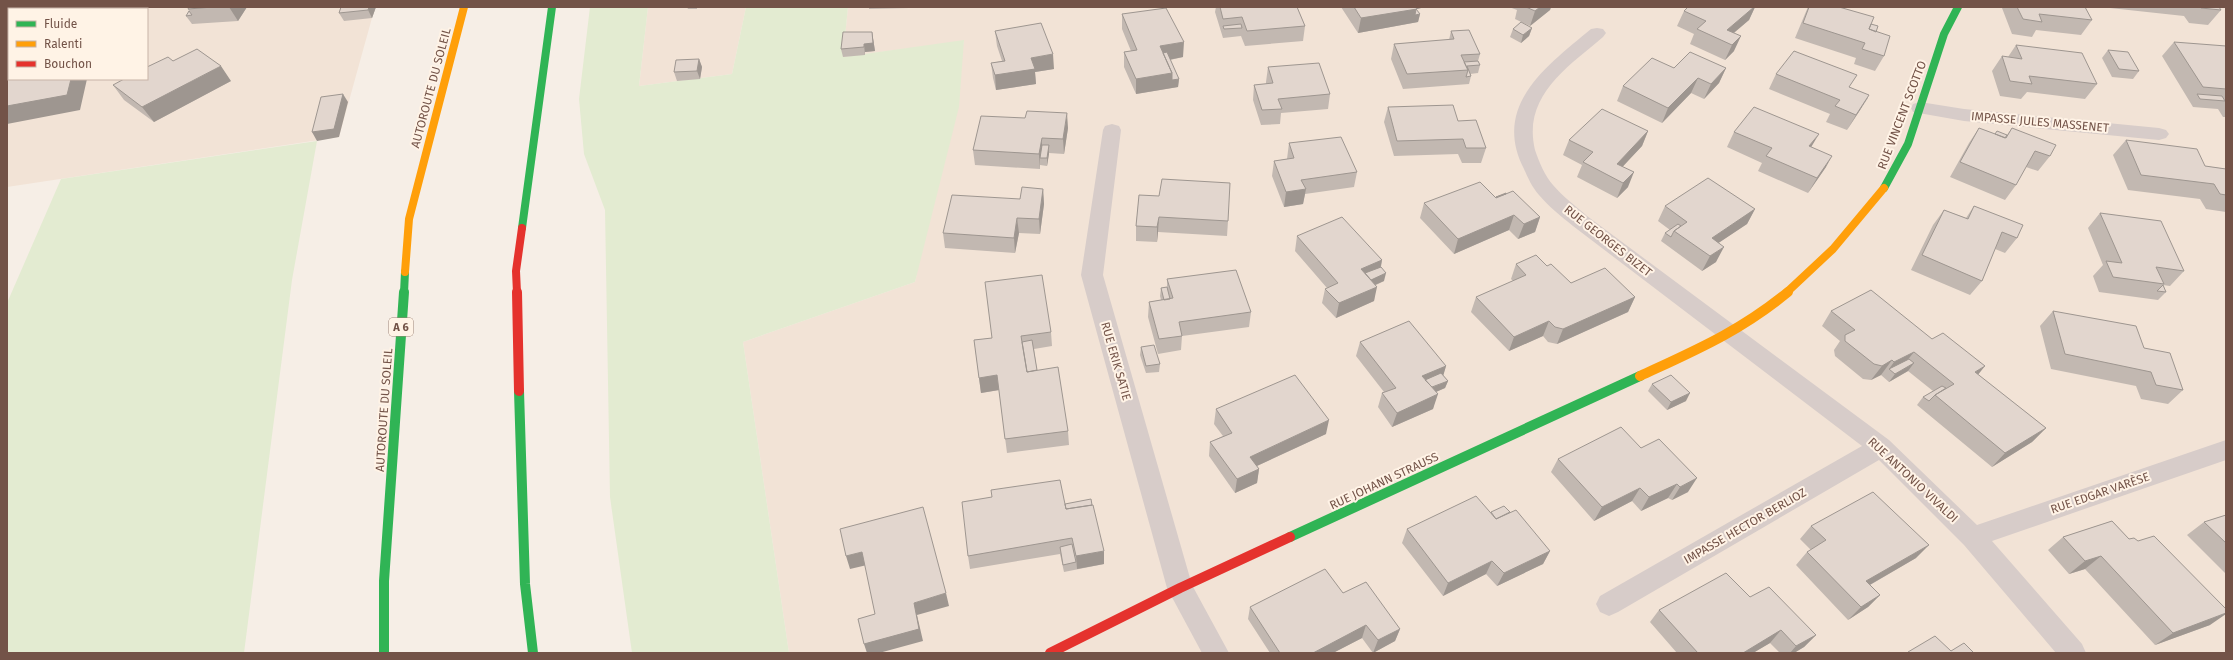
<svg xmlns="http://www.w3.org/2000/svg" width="2233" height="660" viewBox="0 0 2233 660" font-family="'Fira Sans',sans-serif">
<rect width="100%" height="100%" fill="#f6eee6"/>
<path fill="#f2e3d6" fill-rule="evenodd" d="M7 7H375L339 137 7 187ZM9 9H147V79H9Z
M648 7H746L732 74 639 86Z
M848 7H2226V653H789L743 342 915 282 964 41 843 57Z"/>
<path fill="#e3ebd1" d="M590 7H648L639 86 732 74 746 7H848L843 57 964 40 959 107 915 282 743 342 789 653H632L610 497 605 210 584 154 579 99Z
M317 141 292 280 244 653H7V303L61 179Z"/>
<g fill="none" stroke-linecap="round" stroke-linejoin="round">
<path fill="#d7ccc9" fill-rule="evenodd" d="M105 7H125L123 9H103Z
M1597 28 1603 29 1606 33 1603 37C1568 67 1522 96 1535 150 1539 162 1545 176 1553 185 1563 197 1576 206 1587 216L1889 440 1977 525 2226 440V460L1992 541 2082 644 2086 653H2056L1964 545 1879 460 1618 612 1609 616 1600 612 1596 604 1600 596 1862 446 1573 226C1561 216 1549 207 1539 195 1532 187 1528 178 1524 169 1491 105 1548 65 1591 29Z
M7 39H9V50H7Z
M1920 102 1964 109 2159 128 2166 130 2169 134 2166 138 2159 140 1964 121 1913 112 1911 108 1913 104Z
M1112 124 1119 126 1121 130 1103 275 1192 585 1229 653H1202L1167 588 1081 275 1103 130 1105 126Z"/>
<path stroke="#30b455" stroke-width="8" d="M1884 188 1908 144 1944 34 1958 7
M522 228 552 7
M404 293 405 272"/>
<path stroke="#30b455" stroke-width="10" d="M519 391 525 584 533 653
M1290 537 1640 376
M384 653V581L404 292"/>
<path stroke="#ff9f0a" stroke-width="8" d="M405 272 409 219 464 7
M1786 293 1833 249 1884 188"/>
<path stroke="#ff9f0a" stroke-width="10" d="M1640 376C1696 350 1739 332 1788 292"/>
<path stroke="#e5322d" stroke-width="8" d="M517 293 516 271 522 228"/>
<path stroke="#e5322d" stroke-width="10" d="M517 292 519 391
M1050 653 1180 588 1290 537"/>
</g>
<path fill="#c2b8b1" d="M189 7H247L238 21 192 24 186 16 189 11 188 9Z
M341 7H376L372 18 344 21 339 13Z
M687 7H697V9H688Z
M869 7H909V8L869 9Z
M1216 7H1297L1305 26 1303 41 1245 46 1241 36 1223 38 1215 12Z
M1341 7H1421V8L1417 9H1416L1420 14 1418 22 1358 33Z
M1509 7H1551L1550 10 1530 26 1515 19 1517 10Z
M1688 7H1755L1749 20 1734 33V51L1725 60 1690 44 1694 34 1677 26 1684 11Z
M1808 7H1839L1871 24 1876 32 1884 56 1875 71 1854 64 1856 58 1795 38 1805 14Z
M2002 7H2085L2092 20 2081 35 2036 30 2032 37 2012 34 2002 8Z
M2109 7H2219L2221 10 2208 25 2189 23 2184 16 2110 8Z
M1122 14 1183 57 1170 60 1179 79 1178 87 1136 94 1124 67V52L1131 51 1122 29Z
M1532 28 1529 36 1521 43 1510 37 1513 29Z
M995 31 1054 69 1035 72 1036 84 996 90 993 78 991 63 1002 61 997 46Z
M1451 31 1480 54 1478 61 1480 65 1478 73 1470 74 1471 76 1469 84 1403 89 1391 59 1394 44 1449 40Z
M872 32 875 51 865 52V55L843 57 841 49Z
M2174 42 2226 47V117H2223L2218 109 2193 107 2162 56Z
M2016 45 2097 84 2085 99 2027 92 2021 99 2000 96 1992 71 2002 56 2008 57Z
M2108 50 2139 71 2133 79 2112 77 2102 58Z
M699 59 702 67 700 79 677 81 674 72Z
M1268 67 1330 94 1328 109 1281 113 1280 124 1261 125 1253 100 1254 85 1266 84V82Z
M1674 68H1726L1719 83 1704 99 1691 93 1662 123 1617 101 1623 86Z
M1776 74 1850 87 1868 98 1847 130 1826 122 1830 114 1769 89Z
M231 81 154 122 124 100 113 85Z
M1388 107 1458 121 1486 148 1481 163H1462L1458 154 1394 156 1384 122Z
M1068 128 1064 154 1049 153 1047 166 1040 165V169L975 165 973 150Z
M1979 128 1995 134 2007 135 2012 128 2050 156 2038 171 2026 167 2016 185 2005 200 1950 177 1969 143Z
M1648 131 1642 146 1623 166 1628 187 1617 198 1577 177 1582 165 1563 155 1569 140Z
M1734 132 1811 147 1826 167 1808 193 1758 171 1762 163 1727 147Z
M2126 140 2205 166 2226 169V212L2206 209 2200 199 2128 190 2113 155Z
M1289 143 1357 172 1354 187 1305 194 1303 204 1284 207 1272 176 1274 161 1287 159Z
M1043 189 1044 204 1040 234 1019 233 1015 253 945 248 943 233Z
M1139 195 1228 221 1227 236 1158 232 1157 242 1136 241V226Z
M1496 197 1540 217 1535 232 1518 239 1509 230 1454 254 1420 218 1424 203Z
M1665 206 1755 209 1747 224 1718 243 1716 262 1702 271 1661 241 1665 233 1670 230 1658 221Z
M1974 206 2017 238 2005 253 1995 249 1982 281 1970 295 1911 270 1933 225 1944 210 1966 218Z
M2100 213 2184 271 2170 286 2163 285 2166 292 2158 300 2099 292 2093 276 2103 265 2088 228Z
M1297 236 1382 260 1381 267 1384 281 1376 285 1374 301 1336 318 1322 303 1325 289 1327 288 1295 251Z
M1516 264 1547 266 1571 283 1635 297 1628 312 1557 344 1548 342 1543 336 1509 351 1471 312 1476 297 1513 281 1511 279Z
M1167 279 1251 312 1249 327 1182 336 1181 350 1158 354 1148 317 1149 302 1161 300 1160 296 1161 288 1167 287Z
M1831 311 1978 375 2046 428 2032 442 1992 467 1917 405 1923 397 1933 391 1908 371 1889 382 1881 375 1871 380 1863 379 1835 356 1834 350 1840 341 1822 326Z
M2053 311 2144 348 2183 390 2168 404 2141 399 2136 386 2051 369 2040 326Z
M1051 332 1052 346 1034 349 1037 370 1068 431 1069 445 1007 453 999 390 981 393 974 340Z
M1360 342 1446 366 1443 375 1448 381 1445 388 1436 392 1433 409 1392 427 1378 407 1382 393 1384 392 1356 356Z
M1141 347 1160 364 1159 372 1146 373 1140 355Z
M1652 384 1686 401 1667 410 1648 391Z
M1216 409 1326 434 1257 466 1259 469 1257 483 1235 493 1209 456 1210 442 1223 436 1214 424Z
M1641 448 1688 492 1672 500 1668 498 1641 511 1632 501 1594 521 1551 472 1558 459Z
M1065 504 1104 564 1064 572 1060 554 970 569 968 556Z
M1491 512H1510L1550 551 1543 564 1497 586 1486 574 1443 596 1402 543 1407 529Z
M2226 515V574L2187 535 2204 522Z
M2112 521 2210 625 2155 645 2085 569 2069 574 2048 550 2063 537Z
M1811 526 1916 558 1870 585 1880 595 1868 607 1848 620 1796 565 1807 552 1811 550 1800 539Z
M1343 593 1400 629 1395 641 1373 653 1362 638 1333 653H1270L1248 619 1250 607Z
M1750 597 1816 635 1804 647 1794 653H1780L1770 643 1753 653H1677L1650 622 1659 610Z"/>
<path fill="#9e9690" d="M229 7H247L238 21Z
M369 7H376L372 18 368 10Z
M1409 7H1421V8L1417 9 1415 15 1420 14 1418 22 1358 33 1361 18Z
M1540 7H1551L1550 10 1530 26 1535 11Z
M1754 7H1755L1749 20 1724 41 1727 30Z
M1532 28 1529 36 1521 43 1523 35Z
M872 32 875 51 865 52V55L864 44Z
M1741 36 1734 51 1725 60 1732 45Z
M1184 42 1183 57 1163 61 1160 46Z
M1053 54 1054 69 1035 72 1036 84 996 90 995 75 1031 58Z
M699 59 702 67 700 79 697 71Z
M221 66 231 81 154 122 142 107Z
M1726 68 1719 83 1704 99 1711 84Z
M1172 73V88L1136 94V79Z
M1698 78 1691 93 1662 123 1668 108Z
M71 79H87L80 110 7 124V106Z
M1179 79 1178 87 1172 88V80Z
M343 94 348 102 339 137 317 141 312 132Z
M1869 95 1860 110 1847 130 1856 115Z
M1067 113 1068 128 1064 154 1063 139Z
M1648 131 1642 146 1613 177 1617 164Z
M1819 134 1810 149 1809 146Z
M1042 138V153L1040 158V169L1039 154Z
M1049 145V154L1047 166V158Z
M1832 156 1828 163 1831 158 1826 167 1808 193 1817 178Z
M1634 172 1628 187 1617 198 1623 183Z
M1043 189 1044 204 1040 234 1039 219Z
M1306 189 1303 204 1284 207 1286 192Z
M1755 209 1747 224 1705 252 1712 238Z
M1514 215 1509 230 1454 254 1458 239Z
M1159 217 1158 232 1157 242V227Z
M1540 217 1535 232 1518 239 1524 224Z
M1017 218 1019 233 1015 253 1014 238Z
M1724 247 1716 262 1702 271 1710 256Z
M1382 260 1379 275 1364 281 1361 269Z
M1386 273 1384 281 1363 290 1365 282Z
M1377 287 1374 301 1336 318 1339 303Z
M1635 297 1628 312 1557 344 1563 329Z
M1549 321 1543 336 1509 351 1514 337Z
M1914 352 1902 367 1889 369 1894 362Z
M1892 360 1881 375 1871 380 1882 366Z
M1914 363 1908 371 1889 382 1895 374Z
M1446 366 1442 380 1424 387 1422 376Z
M1985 366 1973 381 1975 372Z
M997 375 999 390 981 393 979 378Z
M1448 381 1445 388 1424 397 1426 390Z
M1690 393 1686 401 1667 410 1671 402Z
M1438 394 1433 409 1392 427 1397 413Z
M1329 420 1326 434 1248 470 1250 457Z
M2046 428 2032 442 1992 467 2005 453Z
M1259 469 1257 483 1235 493 1237 479Z
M1697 478 1688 492 1672 500 1680 487Z
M1677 484 1668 498 1641 511 1649 497Z
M1640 488 1632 501 1594 521 1602 507Z
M1929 545 1916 558 1854 594 1866 581Z
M1104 551V564L1077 569 1076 556Z
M1550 551 1543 564 1497 586 1504 573Z
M862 552 867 565 850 569 846 556Z
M2101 556 2085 569 2069 574 2085 561Z
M1492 561 1486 574 1443 596 1448 583Z
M946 593 949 606 917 615 923 641 879 653H867L864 644 914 603Z
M1880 595 1868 607 1848 620 1861 607Z
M2226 613V614L2210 625 2155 645 2173 633Z
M1366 625 1362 638 1333 653H1313Z
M1400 629 1395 641 1373 653 1378 640Z
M1781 630 1770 643 1753 653H1743Z
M1816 635 1804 647 1794 653H1790L1796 646Z"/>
<path fill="#e2d6ce" stroke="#9e9690" d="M189 7H213L188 9Z
M341 7H369L368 10 339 13Z
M1220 7H1297L1305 26 1247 31 1242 17 1223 19Z
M1354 7H1416L1417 9 1361 18Z
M1526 7H1540L1535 11Z
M1688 7H1754L1727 30 1741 36 1732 45 1697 29 1706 21 1684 11Z
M1809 7H1839L1874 17 1869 29 1890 36 1884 56 1862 49 1865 43 1803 23Z
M2017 7H2085L2092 20 2039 14 2042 22 2023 19Z
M2200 7H2219L2221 10 2201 8Z
M1166 8 1184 42 1160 46 1172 73 1136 79 1124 52 1137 50 1122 14Z
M1416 9 1420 14 1415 15Z
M189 11 192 15 186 16Z
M1521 22 1532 28 1523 35 1513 29Z
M1041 23 1053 54 1031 58 1035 69 995 75 991 63 1005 61 995 31Z
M1241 24 1242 28 1224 29 1223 26Z
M1871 24 1878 26 1876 32 1869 29Z
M1469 30 1480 54 1461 55 1468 70 1407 74 1394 44 1454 39 1451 31Z
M843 32H872L873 43 864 44V47L841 49Z
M2174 42 2226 46V89L2203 87Z
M2016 45 2082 53 2097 84 2029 76 2032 84 2010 81 2002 56 2022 59Z
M197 49 221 66 142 107 113 85 124 79H147V67L168 57 173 61Z
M2108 50 2128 52 2139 71 2119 69Z
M1794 51 1857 75 1849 87 1869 95 1856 115 1835 106 1840 100 1776 74Z
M1167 52 1179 79 1172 80V73L1163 53Z
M1690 52 1726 68 1711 84 1698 78 1668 108 1623 86 1652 58 1674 68Z
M699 59 697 71 674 72 676 60Z
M1478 61 1480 65 1467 66 1471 76 1466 77 1468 70 1464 62Z
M1319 63 1330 94 1278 99 1282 109 1262 110 1254 85 1273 83 1268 67Z
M7 78H9V79H71L67 95 7 106Z
M343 94 334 129 312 132 321 97Z
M2197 94 2222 96 2225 101 2200 99Z
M1453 105 1458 121 1476 120 1486 148H1466L1463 139 1397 141 1388 107Z
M1754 107 1819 134 1809 146 1832 156 1817 178 1766 156 1772 148 1734 132Z
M1602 109 1648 131 1617 164 1634 172 1623 183 1583 162 1593 152 1569 140Z
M1027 111 1067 113 1063 139 1042 138 1039 154 973 150 981 116 1025 118Z
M1979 128 2006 138 2012 128 2056 145 2050 156 2035 151 2016 185 1960 162Z
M1997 131 2007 135 2005 138 1995 134Z
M1341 137 1357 172 1301 180 1306 189 1286 192 1274 161 1294 158 1289 143Z
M2126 140 2197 149 2205 166 2226 169V195L2220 194 2214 184 2141 175Z
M1042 145H1049L1047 158H1040Z
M1708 178 1755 209 1712 238 1724 247 1710 256 1674 231 1687 222 1665 206Z
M1162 179 1230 183 1228 221 1159 217 1157 227 1136 226 1139 195 1159 196Z
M1480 182 1496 198 1513 191 1540 217 1524 224 1514 215 1458 239 1424 203Z
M1022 187 1043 189 1039 219 1017 218 1014 238 943 233 952 195 1020 199Z
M1506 193V194L1496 197Z
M1974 206 2023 225 2017 238 2002 232 1982 281 1922 255 1944 210 1968 219Z
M2100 213 2161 221 2184 271 2156 267 2164 284 2113 277 2106 261 2122 263Z
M1342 217 1382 260 1361 269 1377 287 1339 303 1325 289 1338 283 1297 236Z
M1678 224 1681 226 1674 231 1671 237 1665 233Z
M1536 255 1547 266 1551 264 1571 283 1605 268 1635 297 1563 329 1555 327 1549 321 1514 337 1476 297 1526 275 1516 264Z
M1381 267 1386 273 1371 280 1365 273Z
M1236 270 1251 312 1179 322 1182 336 1159 339 1149 302 1173 298 1167 279Z
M1042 275 1051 332 1021 336 1027 372 1058 367 1068 431 1005 439 997 375 979 378 974 340 992 338 985 282Z
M2163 285 2166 292 2157 291Z
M1167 287 1170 299 1164 300 1161 288Z
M1871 290 1932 339 1943 333 1985 366 1975 372 2046 428 2005 453 1935 395 1954 384 1914 352 1894 362 1892 360 1882 366 1874 364 1845 341V335L1855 330 1831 311Z
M2053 311 2136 326 2144 348 2170 353 2183 390 2156 385 2151 372 2065 354Z
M1409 321 1446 366 1422 376 1438 394 1397 413 1382 393 1396 388 1360 342Z
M1032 340 1037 370 1027 372 1022 342Z
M1154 345 1160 364 1146 366 1141 347Z
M1909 359 1914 363 1895 374 1889 369Z
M1441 373 1448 381 1432 387 1425 380Z
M1295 375 1329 420 1250 457 1259 469 1237 479 1210 442 1232 433 1216 409Z
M1671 375 1690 393 1671 402 1652 384Z
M1942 386 1946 388 1935 395 1929 401 1923 397Z
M1621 427 1641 448 1659 439 1697 478 1680 487 1677 484 1649 497 1640 488 1602 507 1558 459Z
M1060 480 1066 509 1093 505 1104 551 1076 556 1072 538 968 556 962 502 992 497 991 490Z
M1873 492 1929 545 1866 581 1880 595 1861 607 1807 552 1826 540 1811 526Z
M1476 496 1496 519 1516 510 1550 551 1504 573 1492 561 1448 583 1407 529Z
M1091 499 1092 505 1066 509 1065 504Z
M1504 506 1510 512 1496 519 1491 512Z
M923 507 946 593 914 603 919 629 864 644 858 619 875 614 862 552 846 556 840 529Z
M2226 515V543L2204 522Z
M2112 521 2129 539 2134 538 2138 541 2154 536 2226 609V613L2173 633 2101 556 2085 561 2063 537Z
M1072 544 1076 562 1063 565 1060 547Z
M1325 569 1343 593 1366 582 1400 629 1378 640 1366 625 1313 653H1280L1250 607Z
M1726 573 1750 597 1769 587 1816 635 1796 646 1781 630 1743 653H1698L1659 610Z
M1935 636 1951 651 1964 643 1974 653H1909L1908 652Z"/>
<g text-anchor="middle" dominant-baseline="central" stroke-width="4" stroke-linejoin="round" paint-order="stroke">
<rect fill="#fff3e6" stroke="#9d8377" stroke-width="1" x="389" y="318" width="24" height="18" rx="3"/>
<g font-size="11" font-weight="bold" fill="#735348">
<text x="401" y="327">A 6</text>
</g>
<g font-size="12" fill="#735348" stroke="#fff3e6">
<text transform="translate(431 88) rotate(-75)">AUTOROUTE DU SOLEIL</text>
<text transform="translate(1902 115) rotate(-69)">RUE VINCENT SCOTTO</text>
<text transform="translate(2040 122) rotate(5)">IMPASSE JULES MASSENET</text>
<text transform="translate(1608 241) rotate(38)">RUE GEORGES BIZET</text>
<text transform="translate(1116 361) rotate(74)">RUE ERIK SATIE</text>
<text transform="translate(384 410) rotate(-86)">AUTOROUTE DU SOLEIL</text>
<text transform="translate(1913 480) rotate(43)">RUE ANTONIO VIVALDI</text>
<text transform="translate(1384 481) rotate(-25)">RUE JOHANN STRAUSS</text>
<text transform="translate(2100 493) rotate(-19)">RUE EDGAR VARÈSE</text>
<text transform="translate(1745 526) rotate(-30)">IMPASSE HECTOR BERLIOZ</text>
</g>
</g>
<rect width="2233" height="660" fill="none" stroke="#735348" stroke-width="16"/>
<rect x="8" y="8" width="140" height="72" fill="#fff3e6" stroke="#c7b3a7"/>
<rect x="16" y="21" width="20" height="6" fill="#30b455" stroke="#c7b3a7"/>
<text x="44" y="28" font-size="12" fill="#735348">Fluide</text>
<rect x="16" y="41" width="20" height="6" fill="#ff9f0a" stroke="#c7b3a7"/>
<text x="44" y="48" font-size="12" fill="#735348">Ralenti</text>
<rect x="16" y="61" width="20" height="6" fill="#e5322d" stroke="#c7b3a7"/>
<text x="44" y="68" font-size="12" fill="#735348">Bouchon</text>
</svg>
